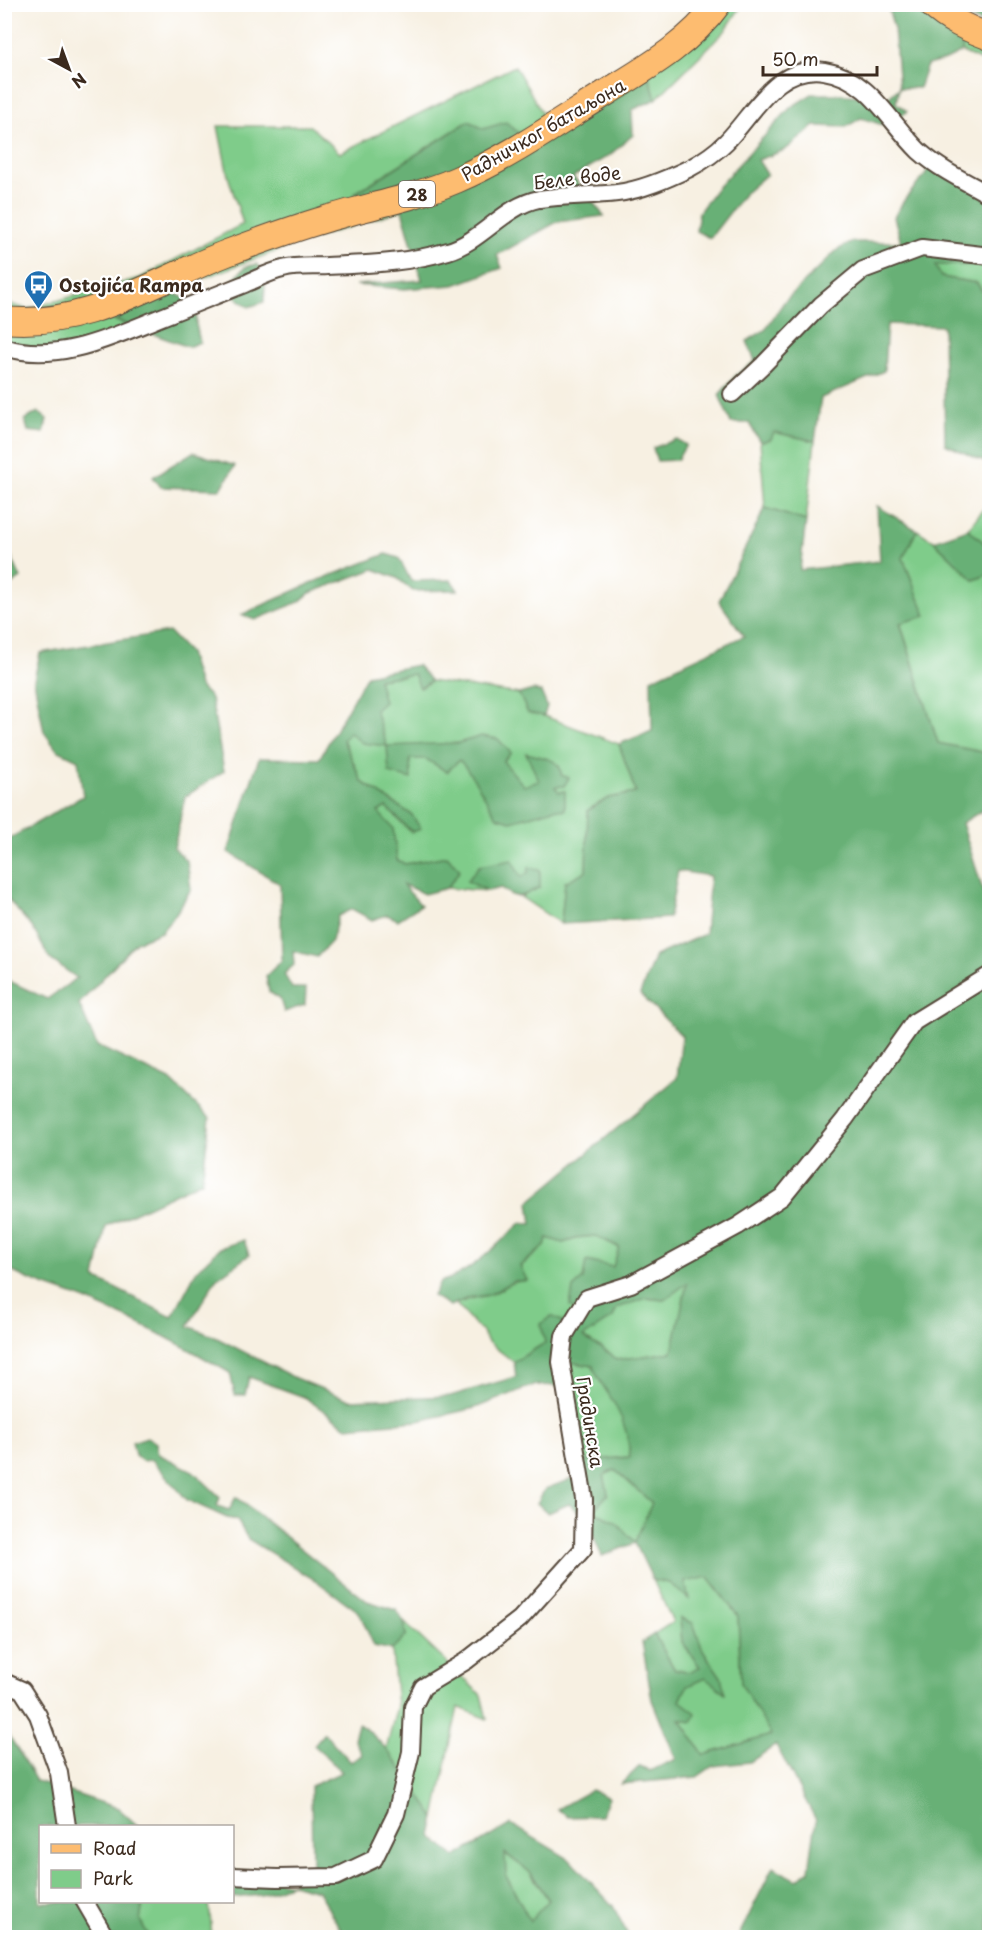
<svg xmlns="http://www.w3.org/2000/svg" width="994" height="1942" viewBox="0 0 994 1942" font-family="'Playpen Sans',sans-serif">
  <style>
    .green { fill: #7fcc8a; stroke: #5d7b54; stroke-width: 1.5 }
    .forest { fill: #67b076; stroke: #516d4a; stroke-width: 1.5; fill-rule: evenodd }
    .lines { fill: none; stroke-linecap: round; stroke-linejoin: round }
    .street-casing { stroke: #57483b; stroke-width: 20 }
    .primary-casing { stroke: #57483b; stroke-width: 28 }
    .street { stroke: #fff; stroke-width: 16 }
    .primary { stroke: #fdbc70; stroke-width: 26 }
    .labels { text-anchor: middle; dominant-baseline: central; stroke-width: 4.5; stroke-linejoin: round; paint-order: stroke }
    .shield { fill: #fff; stroke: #766a62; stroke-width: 1.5 }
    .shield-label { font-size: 16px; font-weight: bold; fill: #3b2a1e }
    .street-label { font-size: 18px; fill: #3b2a1e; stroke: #fff }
    .poi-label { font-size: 18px; font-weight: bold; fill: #3b2a1e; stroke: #fff; text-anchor: start }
  </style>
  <rect width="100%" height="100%" fill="#fff"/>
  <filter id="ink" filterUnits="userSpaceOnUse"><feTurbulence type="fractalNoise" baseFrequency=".0167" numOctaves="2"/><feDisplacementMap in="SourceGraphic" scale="12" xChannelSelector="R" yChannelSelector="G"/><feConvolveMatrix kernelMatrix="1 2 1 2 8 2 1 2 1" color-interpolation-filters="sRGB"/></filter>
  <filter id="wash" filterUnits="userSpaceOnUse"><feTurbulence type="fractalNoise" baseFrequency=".008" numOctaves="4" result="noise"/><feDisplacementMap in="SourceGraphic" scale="24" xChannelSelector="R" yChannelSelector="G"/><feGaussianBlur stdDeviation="1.35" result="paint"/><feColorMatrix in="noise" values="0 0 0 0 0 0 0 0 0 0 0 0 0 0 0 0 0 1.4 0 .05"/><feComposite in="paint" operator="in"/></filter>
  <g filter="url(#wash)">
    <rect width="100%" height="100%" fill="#f7f0e2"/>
    <path class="green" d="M 701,5 L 742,5 L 725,31 L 656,99 L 641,52 L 697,14 Z
      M 989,26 L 989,64 L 962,52 L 963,38 Z
      M 515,66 L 545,118 L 521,135 L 483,129 L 469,121 L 355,193 L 402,191 L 402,210 L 290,246 L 169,291 L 116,321 L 144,331 L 31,357 L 5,347 L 4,302 L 27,309 L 140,278 L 243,224 L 228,176 L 218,126 L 310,126 L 340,153 Z
      M 935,264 L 989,265 L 989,301 L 977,283 L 941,277 Z
      M 773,432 L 815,441 L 806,521 L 765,508 L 760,442 L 770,439 Z
      M 989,502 L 989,547 L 968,529 Z
      M 917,530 L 934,541 L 974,580 L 989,574 L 989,756 L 982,752 L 938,744 L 900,622 L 926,616 L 903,558 Z
      M 414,674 L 421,688 L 431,681 L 519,694 L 528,713 L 544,716 L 619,744 L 636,793 L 608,798 L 588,810 L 586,871 L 565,883 L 561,924 L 521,897 L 539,887 L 528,873 L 521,877 L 468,881 L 488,891 L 447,888 L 460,870 L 447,856 L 405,864 L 397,860 L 393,828 L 377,812 L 386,807 L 411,832 L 412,815 L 362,782 L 343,739 L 349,731 L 383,702 L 378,679 Z
      M 596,1236 L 620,1248 L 613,1267 L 583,1279 L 577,1310 L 545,1343 L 514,1362 L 488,1342 L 482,1332 L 456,1304 C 466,1299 476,1298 488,1295 C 503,1291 508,1281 527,1280 L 520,1267 L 545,1246 L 547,1237 L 563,1243 L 582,1237 Z
      M 688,1282 L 672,1352 L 616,1360 L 611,1354 L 583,1337 L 613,1317 L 616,1308 L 646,1298 L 664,1300 Z
      M 569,1362 L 593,1366 C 598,1382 609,1392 617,1407 C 625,1423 629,1440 630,1457 L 582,1461 Z
      M 615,1470 L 652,1503 L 635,1543 L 615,1521 L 592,1511 L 608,1494 L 604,1475 Z
      M 707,1577 L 738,1616 L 741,1683 L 772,1735 L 704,1755 L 679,1718 L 680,1701 L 687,1686 L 705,1678 L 721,1677 L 703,1651 L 693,1623 L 680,1618 L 682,1642 L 700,1667 L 691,1672 L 675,1670 L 654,1634 L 673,1622 L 653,1580 L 669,1583 L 688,1598 L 685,1582 Z
      M 404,1622 L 481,1695 L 487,1719 L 458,1707 L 435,1818 L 386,1750 L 397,1706 L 392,1650 L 406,1636 Z
      M 504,1853 L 531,1873 L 549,1901 L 530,1921 L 506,1876 Z
      M 143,1902 L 209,1902 L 212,1937 L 149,1937 L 140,1920 Z"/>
    <path class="forest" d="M 887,5 L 918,5 L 934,19 L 963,38 L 962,52 L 946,60 L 927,65 L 919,88 L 899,88 L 896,103 L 907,111 L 889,127 L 861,118 L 846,127 L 815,126 L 785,150 L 758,160 L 767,174 L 745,193 L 710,238 L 696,231 L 699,212 L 715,190 L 791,107 L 812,94 L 835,94 L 888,98 L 899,88 L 894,28 Z
      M 943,5 L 987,5 L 989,6 L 989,26 Z
      M 641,52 L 656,99 L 632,110 L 633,135 L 610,155 L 573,177 L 604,216 L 557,222 L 497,255 L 502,268 L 454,285 L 403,289 L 356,285 L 422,280 L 402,210 L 402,191 L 354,194 L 469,121 L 483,129 L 506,122 L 521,135 Z
      M 928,165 L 989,192 L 989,265 L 935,265 L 941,277 L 977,283 L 989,301 L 989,468 L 985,462 L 945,444 L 943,326 L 887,324 L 884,371 L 821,398 L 815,441 L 774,432 L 771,439 L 760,442 L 749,423 L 731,423 L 719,395 L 736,375 L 755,361 L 747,341 L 765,330 L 784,302 L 837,250 L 852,242 L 901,242 L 894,217 L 905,199 L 926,174 Z
      M 257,264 L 266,274 L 264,302 L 249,307 L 225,289 L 245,267 Z
      M 169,291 L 196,303 L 196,324 L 200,342 L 188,347 L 115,320 Z
      M 38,412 L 47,419 L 44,433 L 28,431 L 25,420 Z
      M 676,439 L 686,445 L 677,460 L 657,461 L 653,448 Z
      M 193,452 L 235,466 L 221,489 L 161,487 L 153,477 Z
      M 877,506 L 917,530 L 903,558 L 926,616 L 900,623 L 938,743 L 982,752 L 989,756 L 989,806 L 962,823 L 990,913 L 989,1937 L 738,1937 L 773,1867 L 797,1880 L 809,1870 L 816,1820 L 776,1745 L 750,1762 L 713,1766 L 697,1777 L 621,1784 L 640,1766 L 650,1771 L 676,1759 L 652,1700 L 642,1642 L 654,1634 L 675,1670 L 691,1672 L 700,1667 L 682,1642 L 680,1618 L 693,1623 L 703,1651 L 721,1677 L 725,1693 L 705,1678 L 687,1686 L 680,1701 L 696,1713 L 692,1722 L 680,1719 L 704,1755 L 771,1735 L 741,1683 L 738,1616 L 708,1577 L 685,1582 L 689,1599 L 669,1583 L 653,1580 L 635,1543 L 602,1556 L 585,1518 L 569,1504 L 548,1513 L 537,1503 L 545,1489 L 579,1476 L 582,1461 L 630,1457 C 629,1440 625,1423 616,1407 C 609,1392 598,1382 593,1366 L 569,1362 L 565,1386 L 534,1385 L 475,1408 L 418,1421 L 347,1427 L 304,1397 L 249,1377 L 245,1395 L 235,1395 L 230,1373 C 184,1345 136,1321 86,1300 C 58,1289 30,1283 5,1267 L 5,979 L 47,999 L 77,978 L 50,959 L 32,927 L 5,896 L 4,842 L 83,796 L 78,760 L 57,750 L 44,732 L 34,680 L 40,653 L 169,632 L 189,653 L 199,686 L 211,698 L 224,771 L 185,797 L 174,848 L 187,861 L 191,889 L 175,915 L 161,932 L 136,942 L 79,1004 L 97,1046 L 170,1080 L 210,1118 L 202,1181 L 106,1226 L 95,1278 L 172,1317 L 197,1270 L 220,1248 L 244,1240 L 249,1255 L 216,1279 L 188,1326 L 213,1336 L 295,1378 L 350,1400 L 450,1396 L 516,1377 L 514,1362 L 545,1343 L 541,1324 L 551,1316 L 568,1324 L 576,1310 L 570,1306 L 573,1288 L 583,1279 L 586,1261 L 613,1267 L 619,1247 L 596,1236 L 582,1237 L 563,1243 L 547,1238 L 545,1246 L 520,1266 L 527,1281 L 514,1281 L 489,1295 L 468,1298 L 450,1306 L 433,1296 L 440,1282 C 472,1273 497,1244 521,1223 L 532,1224 L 529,1202 L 677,1078 L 682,1036 L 640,994 L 655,956 L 705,934 L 710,876 L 678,871 L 669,918 L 561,924 L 565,882 L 586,871 L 588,810 L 608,798 L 636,793 L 619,744 L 652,731 L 651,679 L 744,636 L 719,601 L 765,508 L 806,521 L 800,570 L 880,561 ZM 687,1283 L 672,1352 L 616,1360 L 611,1354 L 583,1337 L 613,1317 L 617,1308 L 646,1298 L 664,1300 ZM 615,1470 L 652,1503 L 635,1542 L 615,1521 L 593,1511 L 608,1494 L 604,1475 Z
      M 968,529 L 989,547 L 989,574 L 974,580 L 934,541 Z
      M 5,553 L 11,556 L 21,578 L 5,589 Z
      M 386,554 L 399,558 L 411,581 L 451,580 L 458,590 L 413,591 L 397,578 L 374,569 L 310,593 L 299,602 L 255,620 L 241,615 L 314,582 Z
      M 417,665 L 431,681 L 420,688 L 414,674 L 378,679 L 384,702 L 375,710 L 387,746 L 458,743 L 482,736 L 498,739 L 511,753 L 503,761 L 524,786 L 539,781 L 526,753 C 539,757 563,758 561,775 L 569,778 L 564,786 L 555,787 L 559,792 L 565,791 L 565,810 L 555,809 L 511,821 L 497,817 C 484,798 475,776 459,760 L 447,772 L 426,759 L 410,759 L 411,779 L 389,773 L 387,746 L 362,743 L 349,732 L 343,740 L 362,782 L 412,815 L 421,829 L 412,832 L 386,807 L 378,812 L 393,828 L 397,860 L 405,864 L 447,856 L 460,870 L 447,888 L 424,894 L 402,884 L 421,905 L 398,920 L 387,915 L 372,920 L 352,909 L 338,916 L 332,941 L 317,957 L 293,951 L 294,965 L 284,974 L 292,988 L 306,988 L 305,1005 L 284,1012 L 280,999 L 269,992 L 266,976 L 282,960 L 280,884 L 228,852 L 259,758 L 319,759 L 367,675 Z
      M 533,690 L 541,692 L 547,706 L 544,716 L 528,713 L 519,694 Z
      M 512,860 L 521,877 L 528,873 L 529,867 L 540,870 L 540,887 C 523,896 517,902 501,888 L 488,891 L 467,881 L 479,866 Z
      M 147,1437 L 156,1443 L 158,1454 L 193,1471 L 220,1497 L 217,1506 L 229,1510 L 236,1497 L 367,1601 L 396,1610 L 404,1622 L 406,1636 L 392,1650 L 374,1646 L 359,1612 L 315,1580 L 248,1539 L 237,1520 L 227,1518 L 187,1500 L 152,1460 L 142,1461 L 135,1455 L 132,1442 Z
      M 358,1724 C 386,1739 416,1792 435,1818 L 431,1836 L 455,1857 L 511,1824 L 569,1859 L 613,1906 L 629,1937 L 345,1937 L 318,1891 L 292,1884 L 261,1895 L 233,1898 L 232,1870 L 291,1884 L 312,1866 L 311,1786 L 342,1772 L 314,1745 L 324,1733 L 351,1762 L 362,1755 L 354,1739 ZM 505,1853 L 531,1873 L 549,1900 L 530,1921 L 506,1876 Z
      M 4,1727 L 36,1781 L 118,1808 L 138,1826 L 40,1826 L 40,1902 L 143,1902 L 140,1920 L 149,1937 L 5,1937 Z
      M 591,1790 L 609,1798 L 601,1816 L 568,1817 L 557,1809 Z"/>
  </g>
  <g filter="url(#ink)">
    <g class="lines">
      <defs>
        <path id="street" d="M 4,347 C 56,364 112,337 159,318 C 187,307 214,296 242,285 C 255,280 269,272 283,269 C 297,265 313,267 327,266 C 368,264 409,263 448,251 C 482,241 504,206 539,199 C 565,195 591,196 617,193 C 642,190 667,179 690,168 C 703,161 716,152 726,142 C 754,114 776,64 824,71 C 870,78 889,122 919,151 C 939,169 966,182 990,195
          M 732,394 L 763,365 L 821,305 L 863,270 L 922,248 L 990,256
          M 4,1682 L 22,1690 L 38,1715 L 59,1773 L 67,1826
          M 232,1876 L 277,1878 L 336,1877 L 374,1859 L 396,1814 L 411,1752 L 413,1707 L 423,1687 L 466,1661 L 520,1619 L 583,1549 L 584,1499 L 561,1362 L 564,1336 L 587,1298 L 631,1284 L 738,1226 L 782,1197 L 845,1119 L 914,1022 L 990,975
          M 85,1902 L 106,1938"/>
        <path id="primary" d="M 931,4 C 948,20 968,29 990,37
          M 4,320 C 86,329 154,281 227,253 C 259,241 292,229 326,219 C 369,206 414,198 456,180 C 510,157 559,122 609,91 C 648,67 690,43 718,4"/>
      </defs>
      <use href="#street" class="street-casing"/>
      <use href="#primary" class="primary-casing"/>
      <use href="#street" class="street"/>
      <use href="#primary" class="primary"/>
    </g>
  </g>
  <defs>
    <symbol id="bus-pin" viewBox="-11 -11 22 30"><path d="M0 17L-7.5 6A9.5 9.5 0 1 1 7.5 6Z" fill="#1f6fb2" stroke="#fff"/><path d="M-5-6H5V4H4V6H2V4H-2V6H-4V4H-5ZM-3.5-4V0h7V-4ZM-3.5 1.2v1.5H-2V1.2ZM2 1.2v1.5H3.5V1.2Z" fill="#fff"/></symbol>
  </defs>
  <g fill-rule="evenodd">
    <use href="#bus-pin" x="22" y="268" width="33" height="45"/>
  </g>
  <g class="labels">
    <rect class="shield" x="399" y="181" width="36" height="26" rx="4.5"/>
    <g class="shield-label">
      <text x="417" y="194">28</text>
    </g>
    <g class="street-label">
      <text transform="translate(543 129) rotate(-30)">Радничког батаљона</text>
      <text transform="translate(577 177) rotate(-7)">Беле воде</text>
      <text transform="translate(591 1422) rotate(81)">Градинска</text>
    </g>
    <g class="poi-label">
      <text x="59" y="284">Ostojića Rampa</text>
    </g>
  </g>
  <rect width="994" height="1942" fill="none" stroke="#fff" stroke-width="24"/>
  <rect x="39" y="1825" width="195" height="78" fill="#ffffff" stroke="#b1aaa5" stroke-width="1.5"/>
  <rect x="51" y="1844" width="30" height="9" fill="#fdbc70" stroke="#b1aaa5" stroke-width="1.5"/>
  <text x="93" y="1855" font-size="18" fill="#3b2a1e">Road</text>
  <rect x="51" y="1870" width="30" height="18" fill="#7fcc8a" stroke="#b1aaa5" stroke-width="1.5"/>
  <text x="93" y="1885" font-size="18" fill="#3b2a1e">Park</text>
  <g transform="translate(69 69) rotate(139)" stroke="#ffffff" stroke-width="4.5" paint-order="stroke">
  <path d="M0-4.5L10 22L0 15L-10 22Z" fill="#3b2a1e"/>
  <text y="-9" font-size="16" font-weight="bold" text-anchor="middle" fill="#3b2a1e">N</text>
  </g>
  <path d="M763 66v9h114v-9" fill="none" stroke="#3b2a1e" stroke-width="3"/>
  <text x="772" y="66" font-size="18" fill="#3b2a1e" stroke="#ffffff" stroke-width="4.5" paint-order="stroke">50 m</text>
</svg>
